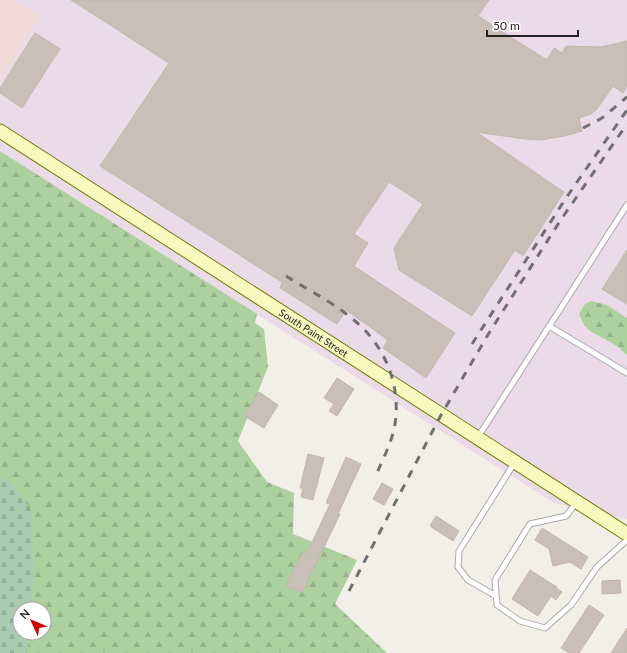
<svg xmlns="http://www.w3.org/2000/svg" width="627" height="653" viewBox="0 0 627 653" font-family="Lato,sans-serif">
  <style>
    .commercial { fill: #f2dad9 }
    .industrial { fill: #ebdbe8 }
    .forest { fill: url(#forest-firs); fill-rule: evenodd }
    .cemetery { fill: url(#cemetery-stones) }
    .building { fill: #c7bfb8; stroke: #c4b6ab }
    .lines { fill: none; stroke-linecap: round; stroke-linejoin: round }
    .service-casing { stroke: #a9a9a9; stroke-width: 7 }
    .secondary-casing { stroke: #707d05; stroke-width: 15 }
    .service { stroke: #fff; stroke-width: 5 }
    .secondary { stroke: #f7fabf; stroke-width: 13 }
    .rail { stroke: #707070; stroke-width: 3; stroke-dasharray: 8 8; stroke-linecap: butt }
    .labels { text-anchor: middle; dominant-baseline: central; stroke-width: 4; stroke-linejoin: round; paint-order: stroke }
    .street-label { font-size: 10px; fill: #222; stroke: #fff }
  </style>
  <defs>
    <pattern id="forest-firs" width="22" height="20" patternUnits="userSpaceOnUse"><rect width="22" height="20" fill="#add19e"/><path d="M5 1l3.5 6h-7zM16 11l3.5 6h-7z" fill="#95b388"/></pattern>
    <pattern id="cemetery-stones" width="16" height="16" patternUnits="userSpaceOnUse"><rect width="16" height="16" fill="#aacbaf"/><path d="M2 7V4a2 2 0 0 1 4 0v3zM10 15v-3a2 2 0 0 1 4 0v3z" fill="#92ae96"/></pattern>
  </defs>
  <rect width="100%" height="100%" fill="#f2efe9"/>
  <path class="commercial" d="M 0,0 L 15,0 L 41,16 L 0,80 Z"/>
  <path class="industrial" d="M 15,0 L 627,0 L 627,519 L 554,503 L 0,151 L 0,80 L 40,17 Z"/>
  <path class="forest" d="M 0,151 L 257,314 L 255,323 L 264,329 L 268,367 L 238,441 L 267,482 L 294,493 L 293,534 L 357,560 L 335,604 L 387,653 L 0,653 ZM 20,609 L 44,609 L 44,633 L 20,633 Z
    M 591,301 L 607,305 L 627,318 L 627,355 L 617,346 L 590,331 L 584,325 L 579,314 L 585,304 Z"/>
  <path class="cemetery" d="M 0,477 L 11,482 L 32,511 L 34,579 L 31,609 L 20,609 L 20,633 L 29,633 L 27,653 L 0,653 Z"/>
  <path class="building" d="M 71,0 L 489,0 L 478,16 L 547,60 L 554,48 L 562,53 L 566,46 L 601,47 L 627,41 L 627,86 L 623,93 L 613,86 L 597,109 L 591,114 L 579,118 L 582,131 L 565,136 L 541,140 L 525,139 L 476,132 L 564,192 L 523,256 L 515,250 L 472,316 L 399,270 L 394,248 L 423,204 L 389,182 L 354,234 L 368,243 L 354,266 L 455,333 L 426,378 L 383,348 L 388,340 L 346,310 L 337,324 L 280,288 L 282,282 L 100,166 L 169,63 Z
    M 35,33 L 60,49 L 22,108 L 0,93 L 0,88 Z
    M 627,250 L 627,304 L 602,289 Z
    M 337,378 L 354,389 L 337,416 L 329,411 L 334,404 L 324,398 Z
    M 259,392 L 278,405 L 264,428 L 244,416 Z
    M 308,454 L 324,458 L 313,500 L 301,497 L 303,488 L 300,488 Z
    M 346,457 L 361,464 L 338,514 L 340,514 L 302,593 L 286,586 L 303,551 L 307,553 L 330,504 L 326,503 Z
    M 382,483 L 393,489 L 384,505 L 373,499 Z
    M 436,516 L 459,531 L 453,541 L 430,526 Z
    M 542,528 L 588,557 L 581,569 L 570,562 L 553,566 L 549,549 L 535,540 Z
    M 530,570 L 557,587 L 556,588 L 562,592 L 556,600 L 551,596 L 538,616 L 512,599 Z
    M 620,580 L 621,593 L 602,594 L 602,581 Z
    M 589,605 L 604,615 L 579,653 L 569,653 L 561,648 Z
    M 627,628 L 627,653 L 611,653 Z"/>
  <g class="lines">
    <defs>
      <path id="service" d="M 549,326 L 627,373
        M 478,437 L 627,205
        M 577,502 L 566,516 L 530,524 L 495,580 L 497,605 L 520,621 L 545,628 L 571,605 L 597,567 L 627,540
        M 496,596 L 468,580 L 458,567 L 459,551 L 515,462"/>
      <g id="secondary">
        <path id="s1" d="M 0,131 L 627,534"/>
      </g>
    </defs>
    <use href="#service" class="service-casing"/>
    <use href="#secondary" class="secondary-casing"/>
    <use href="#service" class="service"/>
    <use href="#secondary" class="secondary"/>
    <path class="rail" d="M 583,128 L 602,118 L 627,97
      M 286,276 C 308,290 336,304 355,321 C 385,346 401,385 395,424 C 392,442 383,459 376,475
      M 472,344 L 566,198 L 627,110
      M 349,591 L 441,415 L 489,333 L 560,221 L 627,124"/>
  </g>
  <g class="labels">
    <g class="street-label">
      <text stroke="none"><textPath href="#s1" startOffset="373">South Paint Street</textPath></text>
    </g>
  </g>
  <g transform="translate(32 621) rotate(314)"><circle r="19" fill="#ffffff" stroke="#a7a7a7"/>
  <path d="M0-3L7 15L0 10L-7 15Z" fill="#d40000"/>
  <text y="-6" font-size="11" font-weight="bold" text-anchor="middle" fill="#222222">N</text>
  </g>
  <path d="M487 30v6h91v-6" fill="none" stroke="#222222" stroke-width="2"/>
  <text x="493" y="30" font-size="12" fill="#222222" stroke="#ffffff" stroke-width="3" paint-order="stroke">50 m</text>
</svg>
